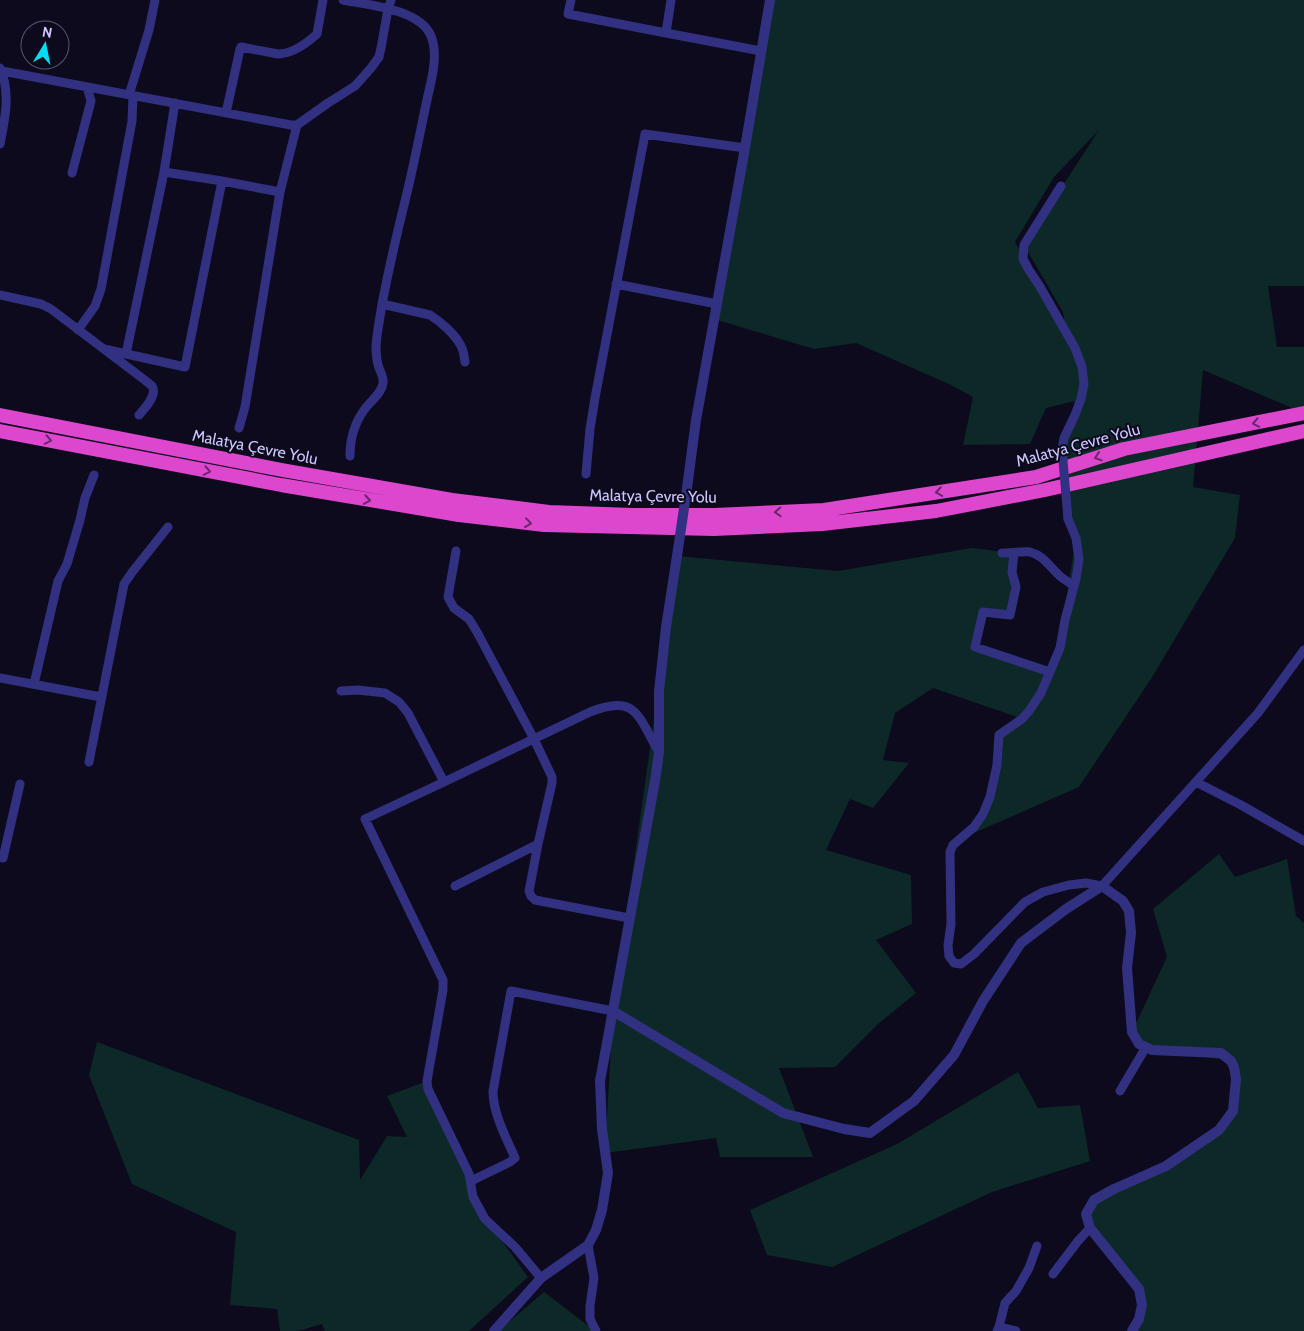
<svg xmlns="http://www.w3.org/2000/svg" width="1304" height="1331" viewBox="0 0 1304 1331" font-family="Cabin,sans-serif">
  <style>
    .green { fill: #0c2827; fill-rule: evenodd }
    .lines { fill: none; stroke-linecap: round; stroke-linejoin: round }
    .minor { stroke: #323081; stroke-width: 9 }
    .tertiary { stroke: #323081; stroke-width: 10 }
    .trunk { stroke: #dd47ce; stroke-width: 14 }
    .minor-bridge { stroke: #323081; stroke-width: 9 }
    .tertiary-bridge { stroke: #323081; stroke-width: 10 }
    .oneway { stroke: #6b256d }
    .labels { text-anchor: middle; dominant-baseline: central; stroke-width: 4; stroke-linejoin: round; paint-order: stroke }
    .street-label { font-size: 16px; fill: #ccc6ff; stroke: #0d0a1d }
  </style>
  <rect width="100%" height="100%" fill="#0d0a1d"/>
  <path class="green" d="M 771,0 L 1304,0 L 1304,286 L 1268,286 L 1277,347 L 1304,347 L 1304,413 L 1203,370 L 1193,487 L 1240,495 L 1235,538 L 1151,679 L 1079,787 L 960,839 L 990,797 L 999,735 L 1017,717 L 933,688 L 895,713 L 883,760 L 909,763 L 873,808 L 850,799 L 826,850 L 911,875 L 912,924 L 876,940 L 916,993 L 878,1024 L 835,1067 L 779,1068 L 813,1157 L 720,1157 L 716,1138 L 605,1153 L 613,1011 L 677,556 L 838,571 L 972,548 L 1014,553 L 1010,615 L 983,613 L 975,647 L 1047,671 L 1057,655 L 1076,538 L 1062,449 L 1075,415 L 1074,401 L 1046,408 L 1030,444 L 963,445 L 973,397 L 951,385 L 856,343 L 814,349 L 714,319 ZM 1099,130 L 1024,245 L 1063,312 L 1067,339 L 1015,242 L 1054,177 Z
    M 1219,854 L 1235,877 L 1287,859 L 1296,916 L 1304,923 L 1304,1331 L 1132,1331 L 1139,1318 L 1139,1289 L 1090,1228 L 1091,1206 L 1207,1138 L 1233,1111 L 1230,1061 L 1146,1047 L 1132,1032 L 1167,957 L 1153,909 Z
    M 97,1042 L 359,1140 L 360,1180 L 387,1136 L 407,1137 L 387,1096 L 427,1081 L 480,1210 L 528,1277 L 469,1331 L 325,1331 L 322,1324 L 298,1331 L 280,1331 L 277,1309 L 230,1305 L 236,1232 L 132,1184 L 89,1075 Z
    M 1018,1072 L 1038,1108 L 1080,1105 L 1090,1161 L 992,1192 L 832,1267 L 767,1255 L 750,1210 L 897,1144 Z
    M 544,1292 L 595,1331 L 498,1331 Z"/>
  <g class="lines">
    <path class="minor" d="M 343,0 C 368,5 420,9 431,36 C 439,56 431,81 427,100 C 420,132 414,165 406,197 C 397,233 389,268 382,304 C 380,318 377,332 376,346 C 376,353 377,362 379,368 C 381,373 384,378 383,383 C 382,394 370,401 364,410 C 354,424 350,440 350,456
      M 571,0 L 568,14 L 666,33
      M 671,0 L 666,33 L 761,51
      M 2,71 L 291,125 L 297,125 L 328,103 L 355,86 L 371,68 L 379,57 L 381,48 L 388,9 L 391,0
      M 129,95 L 149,30 L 155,0
      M 226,113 L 240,49 L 241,47 L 278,54 C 292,54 307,43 317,34 L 323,0
      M 0,144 C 5,119 11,92 0,68
      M 164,172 L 222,181 L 280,192
      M 72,173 L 91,101 L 87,87
      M 1061,186 L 1024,245 L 1023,259 L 1029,270 L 1039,285 L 1075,348 L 1082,367 L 1084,384 L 1081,399 L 1075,415 L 1064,438 L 1062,449
      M 616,284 L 717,304
      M 0,295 L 41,304 L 51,309 L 146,381 C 148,383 150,384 152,386 C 158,395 144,409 139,415
      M 382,304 L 430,315 C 441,322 455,334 461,346 C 464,351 464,357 465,362
      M 78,330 L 95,306 L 101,289 L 132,121 L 133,96
      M 104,349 L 185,367 L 222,181
      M 126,354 L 164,172 L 175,103
      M 239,428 L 245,407 L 280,192 L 297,125
      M 586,474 L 590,429 L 595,398 L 645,134 L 745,148
      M 1068,519 L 1076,538 L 1079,559 L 1076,579 L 1065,620 L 1060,648 L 1041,693 L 1029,711 L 1022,719 L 999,735 L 997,765 L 990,797 L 983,814 L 974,827 L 953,845 L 950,852 L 951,924 L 948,945 L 949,956 L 954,963 L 961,964 L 974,954 L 1025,902 L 1043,892 L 1069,885 L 1086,883 L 1102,886 L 1258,713 L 1304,650
      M 456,551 L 448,597 L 454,608 L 469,619 L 477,632 L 534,739 L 552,777 L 552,783 L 538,844 L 529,891 L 531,896 L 535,900 L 629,918
      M 1002,553 C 1010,553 1024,551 1030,552 C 1045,556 1050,568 1061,577 C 1065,580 1070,583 1074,586
      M 1014,553 L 1012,572 L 1016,587 L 1010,615 L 983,612 L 975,647 L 1050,672
      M 0,678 L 101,697
      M 34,684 L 58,581 L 67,564 L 80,520 L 85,498 L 94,475
      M 341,691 L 358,690 L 385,693 L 399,702 L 408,713 L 444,782
      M 89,762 L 124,584 L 133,571 L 168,527
      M 1196,782 L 1241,805 L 1304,841
      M 0,857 L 3,858 L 20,784
      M 455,886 L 538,844
      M 1120,1091 L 1146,1047
      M 471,1181 L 510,1162 L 515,1158 C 506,1137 493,1114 493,1091 L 511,991 L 613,1011
      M 588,1245 L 594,1278 L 590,1306 L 590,1319 L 596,1331
      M 1053,1274 L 1078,1241 L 1090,1228
      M 541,1278 L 515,1247 L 485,1219 L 473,1197 L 469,1174 L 428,1089 L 427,1081 L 443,990 L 443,980 L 365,819 L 444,782 L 590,712 C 637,693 638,717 659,752
      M 999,1327 L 1005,1303 L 1016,1291 L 1029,1268 L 1037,1246
      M 997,1331 L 999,1327 L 1016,1331"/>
    <path class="tertiary" d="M 687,488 L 696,420 L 745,148 L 770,0
      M 613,1011 L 783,1113 L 844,1129 L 870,1133 L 914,1101 L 954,1055 L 983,1001 L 1021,943 L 1066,909 L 1102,886 L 1123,901 L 1129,911 L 1131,933 L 1127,968 L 1132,1032 L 1139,1044 L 1152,1050 L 1221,1053 L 1231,1061 L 1234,1067 L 1236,1079 L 1233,1111 L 1219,1130 L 1166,1166 L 1114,1189 L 1094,1200 L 1086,1214 L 1090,1228 L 1139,1289 L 1142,1305 L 1139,1319 L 1132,1331
      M 494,1331 L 541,1278 L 588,1245 L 596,1230 L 602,1210 L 608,1173 L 602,1129 L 600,1081 L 655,781 L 659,752 L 659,691 L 662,664 L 666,627 L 677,556"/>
    <path class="trunk" d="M 0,415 L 282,470 L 452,500 L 549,512 L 632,515 L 715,515 L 824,510 L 1036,477 L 1124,449 L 1304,413
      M 0,431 L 281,485 L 459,515 L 544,525 L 714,529 L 822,524 L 936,511 L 1045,490 L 1304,431"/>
    <path class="minor-bridge" d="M 1062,449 L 1068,519"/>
    <path class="tertiary-bridge" d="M 677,556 L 687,488"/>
  </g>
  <defs><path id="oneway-chevron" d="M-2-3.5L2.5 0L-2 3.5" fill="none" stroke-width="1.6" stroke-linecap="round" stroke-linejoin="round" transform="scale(1.25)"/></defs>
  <g class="oneway">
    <use href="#oneway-chevron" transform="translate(1256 423) rotate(169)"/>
    <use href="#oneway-chevron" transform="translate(48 440) rotate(11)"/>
    <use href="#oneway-chevron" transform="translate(1098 457) rotate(162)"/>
    <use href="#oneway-chevron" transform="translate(207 471) rotate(11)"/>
    <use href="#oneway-chevron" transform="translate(939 492) rotate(171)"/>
    <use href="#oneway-chevron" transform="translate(367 500) rotate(10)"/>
    <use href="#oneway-chevron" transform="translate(778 512) rotate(177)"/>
    <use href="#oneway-chevron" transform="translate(528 523) rotate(7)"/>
  </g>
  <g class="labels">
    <g class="street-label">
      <text transform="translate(1078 445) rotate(-15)">Malatya Çevre Yolu</text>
      <text transform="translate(255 447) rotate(11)">Malatya Çevre Yolu</text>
      <text transform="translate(653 496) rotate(1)">Malatya Çevre Yolu</text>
    </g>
  </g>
  <g transform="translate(45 45) rotate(10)"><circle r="24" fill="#0d0a1d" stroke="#595577"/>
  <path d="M0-4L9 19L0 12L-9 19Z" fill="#00dcf1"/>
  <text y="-8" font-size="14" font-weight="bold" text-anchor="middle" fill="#ccc6ff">N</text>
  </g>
</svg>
